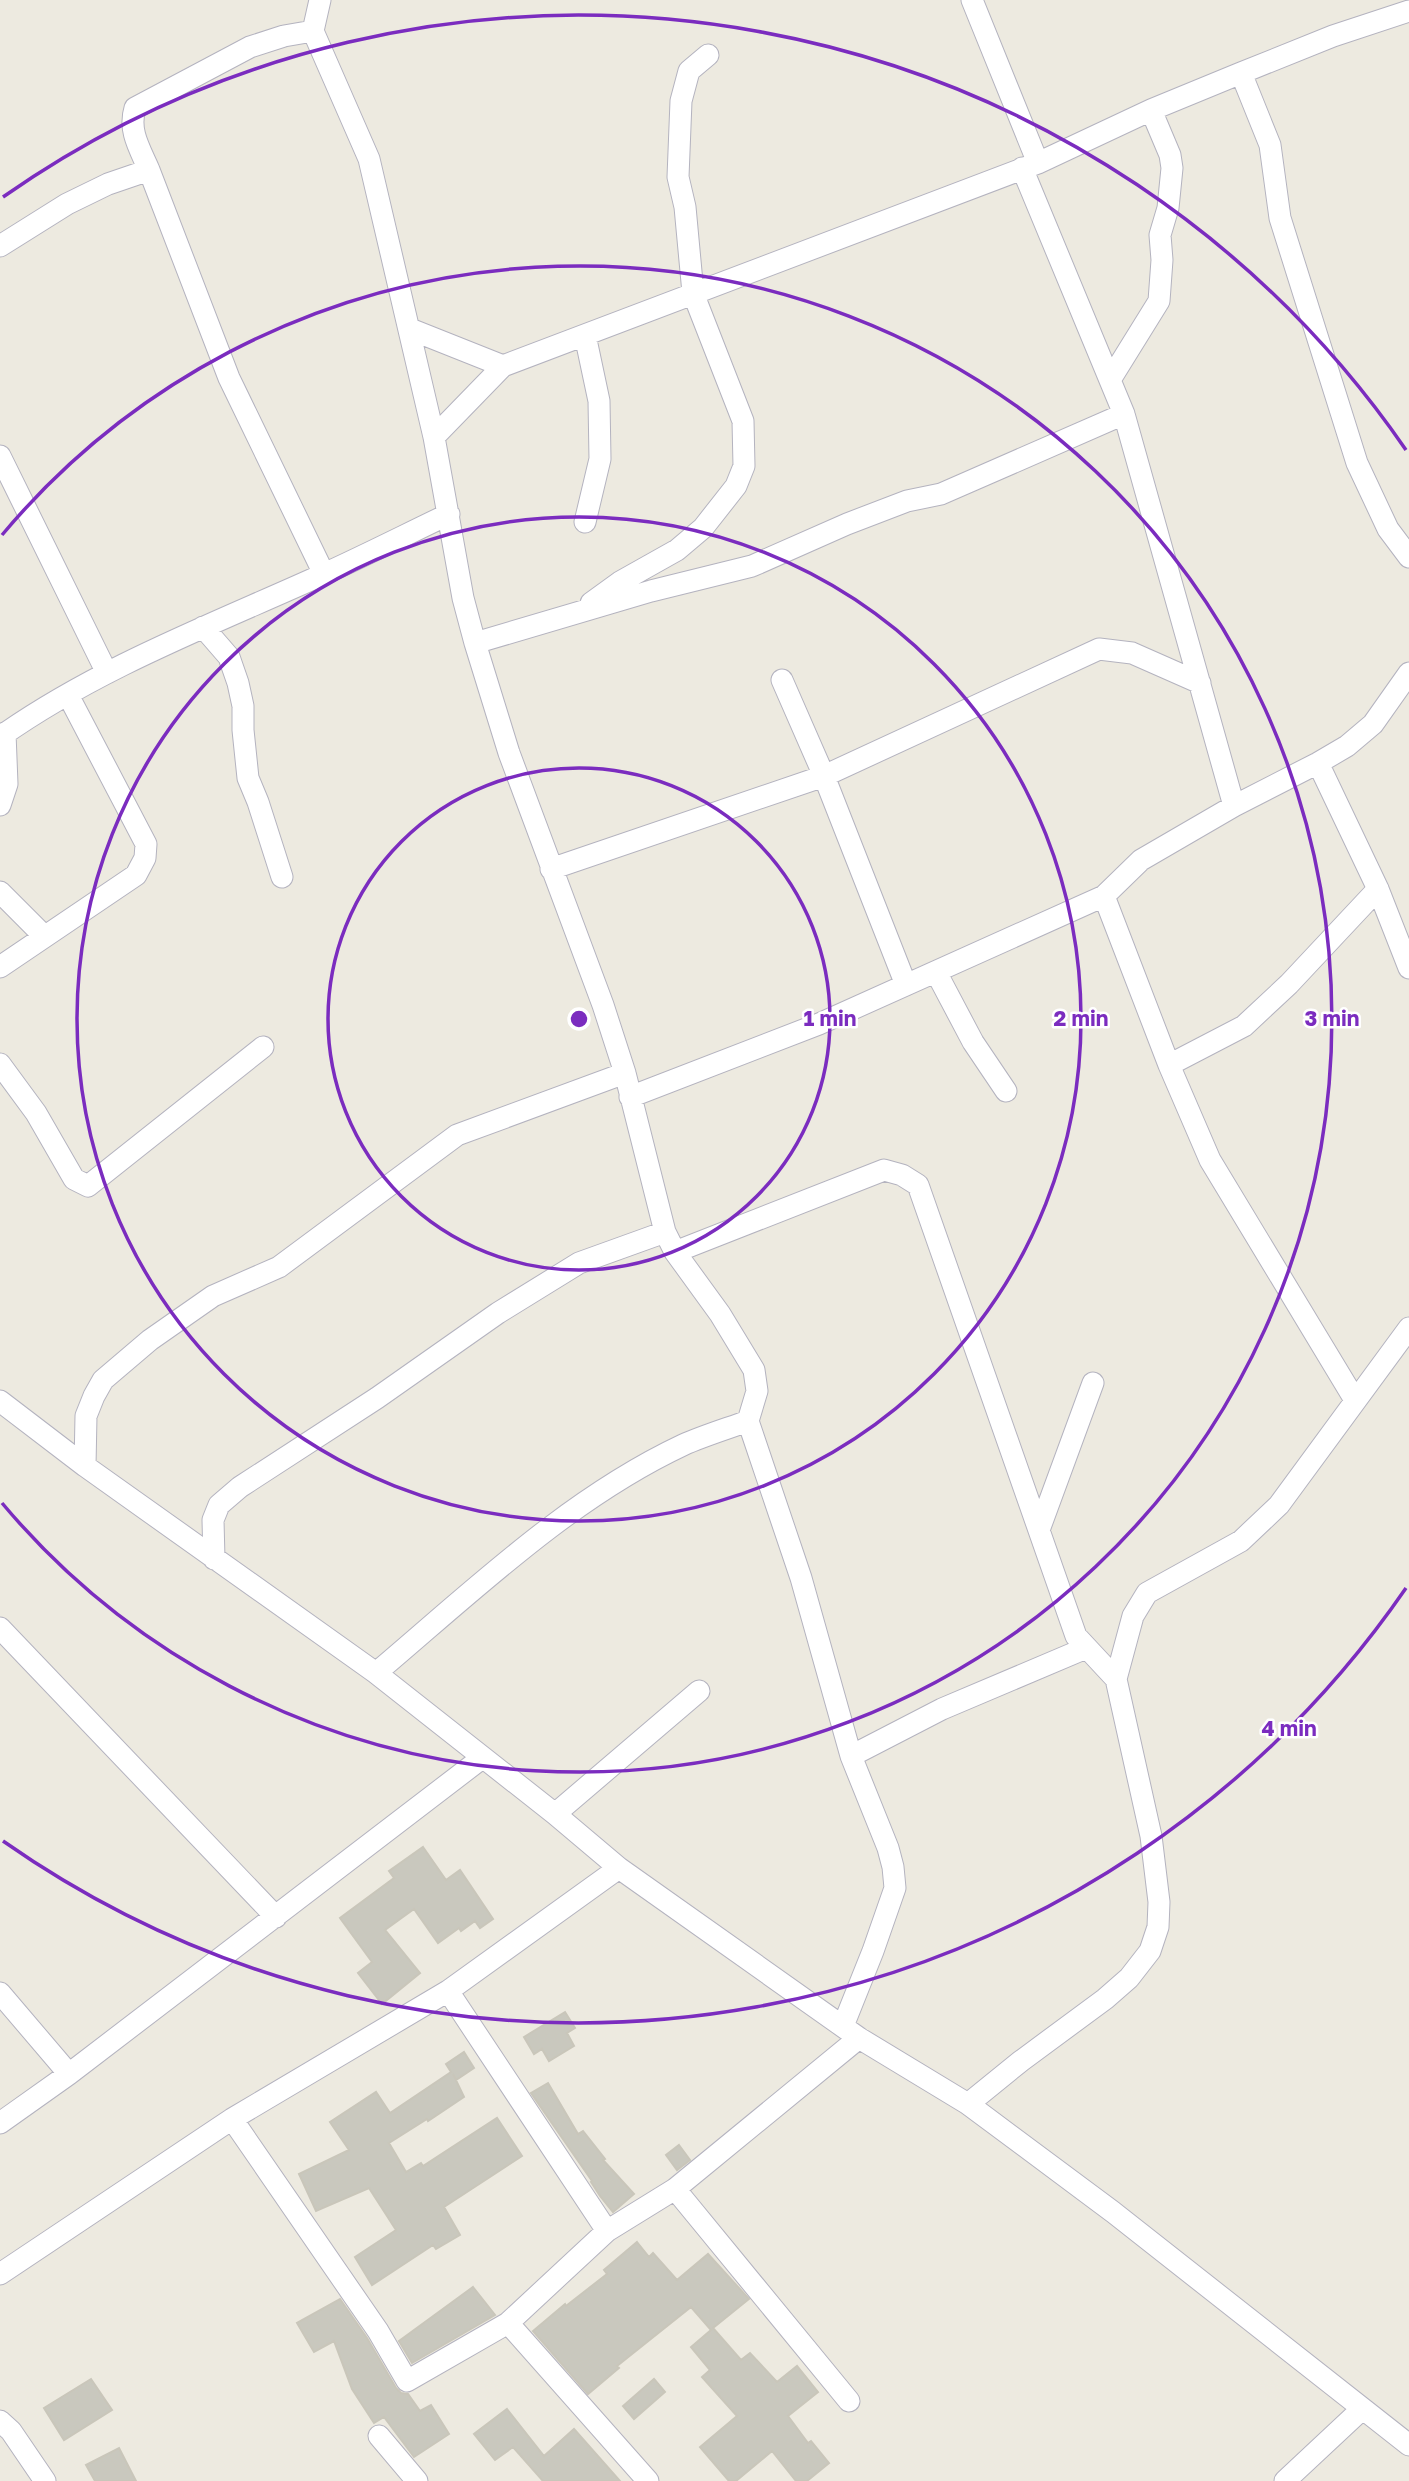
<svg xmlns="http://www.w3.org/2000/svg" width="1409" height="2481" viewBox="0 0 1409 2481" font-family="'Golos Text',sans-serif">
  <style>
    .building { fill: #c9c8be; stroke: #c9c6ba; stroke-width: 2 }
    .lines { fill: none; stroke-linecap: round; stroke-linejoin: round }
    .minor-casing { stroke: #b4b3bf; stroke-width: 23 }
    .minor { stroke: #fff; stroke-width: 21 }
    .ring { fill: none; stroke: #7b2cbf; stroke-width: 3.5 }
    .centre { fill: #7b2cbf; stroke: #fff; stroke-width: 3.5 }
    .ring-label { font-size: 21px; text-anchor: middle; font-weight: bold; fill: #7b2cbf; stroke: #fff; stroke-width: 5; stroke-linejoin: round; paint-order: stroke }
  </style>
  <rect width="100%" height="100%" fill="#edeae0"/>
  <path class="building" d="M 423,1847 L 446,1880 L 460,1870 L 493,1919 L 480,1928 L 475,1921 L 461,1931 L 459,1928 L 438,1943 L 414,1909 L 385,1930 L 420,1973 L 382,2004 L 358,1973 L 372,1962 L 340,1918 L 394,1878 L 389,1871 Z
    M 565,2012 L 575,2028 L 567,2033 L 574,2046 L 549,2061 L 542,2049 L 534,2054 L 524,2037 Z
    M 464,2052 L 474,2068 L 456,2080 L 453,2074 L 464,2097 L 428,2121 L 427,2119 L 389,2143 L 406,2172 L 421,2163 L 423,2166 L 497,2118 L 522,2156 L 444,2207 L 460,2235 L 436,2249 L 433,2245 L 372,2285 L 355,2257 L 396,2230 L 369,2188 L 316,2211 L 299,2174 L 349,2150 L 330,2122 L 376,2092 L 390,2113 L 451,2072 L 446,2064 Z
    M 548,2083 L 578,2134 L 583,2131 L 605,2159 L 603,2160 L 634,2194 L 613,2212 L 600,2196 L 591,2182 L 592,2181 L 531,2093 Z
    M 679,2145 L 690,2160 L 677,2170 L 666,2155 Z
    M 637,2242 L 649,2257 L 653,2253 L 677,2280 L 708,2254 L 749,2299 L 713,2328 L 741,2360 L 750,2353 L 777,2382 L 797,2366 L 818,2392 L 788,2416 L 808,2443 L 811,2441 L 829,2463 L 807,2481 L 796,2481 L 772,2451 L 736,2481 L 729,2481 L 700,2447 L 737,2416 L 702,2377 L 710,2370 L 691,2347 L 711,2330 L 691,2307 L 617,2366 L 619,2368 L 588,2394 L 533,2331 L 565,2304 L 566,2306 L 607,2274 L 604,2270 Z
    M 473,2287 L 495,2315 L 412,2363 L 399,2341 Z
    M 340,2299 L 367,2338 L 396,2388 L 401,2393 L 408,2394 L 420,2411 L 431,2405 L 449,2434 L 414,2457 L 384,2417 L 374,2423 L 352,2389 L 334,2341 L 314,2352 L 297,2323 Z
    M 91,2379 L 112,2410 L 64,2440 L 44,2408 Z
    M 654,2379 L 665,2392 L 634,2419 L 623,2406 Z
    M 507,2409 L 544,2456 L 574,2429 L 620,2481 L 543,2481 L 513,2447 L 495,2460 L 474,2434 Z
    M 119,2448 L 136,2481 L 95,2481 L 86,2465 Z"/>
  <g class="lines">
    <defs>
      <path id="minor" d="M 320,0 L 313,31 L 369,159 L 434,437 L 463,598 L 475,643 L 509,753 L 603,1005 L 625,1073 L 665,1232 L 675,1252 L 720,1314 L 754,1370 L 757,1391 L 748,1421 L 801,1578 L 851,1756 L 888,1848 L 893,1867 L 895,1888 L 873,1951 L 843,2026
        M 972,0 L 1038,163
        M 1241,73 L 1270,145 L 1280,218 L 1357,463 L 1388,529 L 1409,557
        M 1022,168 L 1124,414 L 1234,806
        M 149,170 C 140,149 128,131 135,108 L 250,47 L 284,36 L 313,31
        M 0,246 L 67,204 L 108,184 L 149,170 L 229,378 L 324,574
        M 410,329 L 503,366
        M 585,335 L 599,401 L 600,459 L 585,522
        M 1110,380 L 1159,301 L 1162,260 L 1160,235 L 1168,208 L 1172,168 L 1170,155 L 1151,110
        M 434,437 L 503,366 L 1038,163 L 1151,110 L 1241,73 L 1333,36 L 1409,11
        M 0,456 L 107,673
        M 591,603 L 620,582 L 677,550 L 703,528 L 736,486 L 744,466 L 743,421 L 693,293 L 685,207 L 678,177 L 681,101 L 689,71 L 708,55
        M 203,627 L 229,657 L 238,683 L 243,706 L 243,730 L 248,778 L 258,802 L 282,877
        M 475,643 L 651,591 L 752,566 L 847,524 L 907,501 L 941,494 L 1124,414
        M 782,680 L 824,776 L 906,985
        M 0,737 C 99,667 214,624 324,574 C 366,555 407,534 449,514
        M 1318,763 L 1378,889 L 1409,968
        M 0,805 L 7,784 L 5,733
        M 551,869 L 824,776 L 1099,649 L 1132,653 L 1200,683
        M 0,892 L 44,936
        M 1104,896 L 1169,1065 L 1210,1160 L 1355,1400
        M 0,967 L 136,875 L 145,858 L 146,844 L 68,695
        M 936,972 L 973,1042 L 1006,1091
        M 0,1064 L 36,1113 L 74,1179 L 88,1186 L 263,1047
        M 1169,1065 L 1244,1026 L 1289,984 L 1378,889
        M 630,1097 L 819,1024 L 1104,896 L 1141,860 L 1234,806 L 1318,763 L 1347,746 L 1373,724 L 1409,673
        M 675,1252 L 884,1170 L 902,1175 L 918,1185 L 1076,1636 L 1116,1679
        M 0,1401 L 85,1466 L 376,1673 L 555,1814 L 619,1868 L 859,2038 L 968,2104 L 1113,2212 L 1409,2445
        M 85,1466 L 86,1416 L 94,1396 L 103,1380 L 150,1340 L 213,1296 L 279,1267 L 457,1135 L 625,1073
        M 1039,1530 L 1093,1383
        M 214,1559 L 213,1520 L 219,1505 L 240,1487 L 377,1398 L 498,1313 L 579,1263 L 665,1232
        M 0,1628 L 276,1917
        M 376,1673 C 472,1592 568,1499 683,1445 C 703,1436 726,1429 748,1421
        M 851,1756 L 942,1709 L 1086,1648
        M 555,1814 L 699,1691
        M 448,1991 L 607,2231
        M 0,1993 L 69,2074
        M 968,2104 L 1021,2061 L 1105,1999 L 1129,1978 L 1150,1951 L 1158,1927 L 1159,1902 L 1151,1836 L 1116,1679 L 1133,1616 L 1147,1593 L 1241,1541 L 1279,1505 L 1409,1328
        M 232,2119 L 378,2331 L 407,2381 L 508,2323 L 607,2231 L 675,2189 L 859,2038
        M 0,2123 L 69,2074 L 482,1758
        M 675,2189 L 849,2401
        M 0,2274 L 232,2119 L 448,1991 L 619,1868
        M 508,2323 L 648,2481
        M 0,2421 L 11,2431 L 45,2481
        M 379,2436 L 417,2481
        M 1285,2481 L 1362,2409"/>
    </defs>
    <use href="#minor" class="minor-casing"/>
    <use href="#minor" class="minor"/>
  </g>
  <g class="ring">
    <circle cx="579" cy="1019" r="251"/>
    <circle cx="579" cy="1019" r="502"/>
    <path d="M2 535A753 753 0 1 1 2 1503"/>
    <path d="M1406 1588A1004 1004 0 0 1 3 1841M3 197A1004 1004 0 0 1 1406 450"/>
  </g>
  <circle cx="579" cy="1019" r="10" class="centre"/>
  <g class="ring-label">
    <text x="830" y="1026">1 min</text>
    <text x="1081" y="1026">2 min</text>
    <text x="1332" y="1026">3 min</text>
    <text x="1289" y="1736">4 min</text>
  </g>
</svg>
